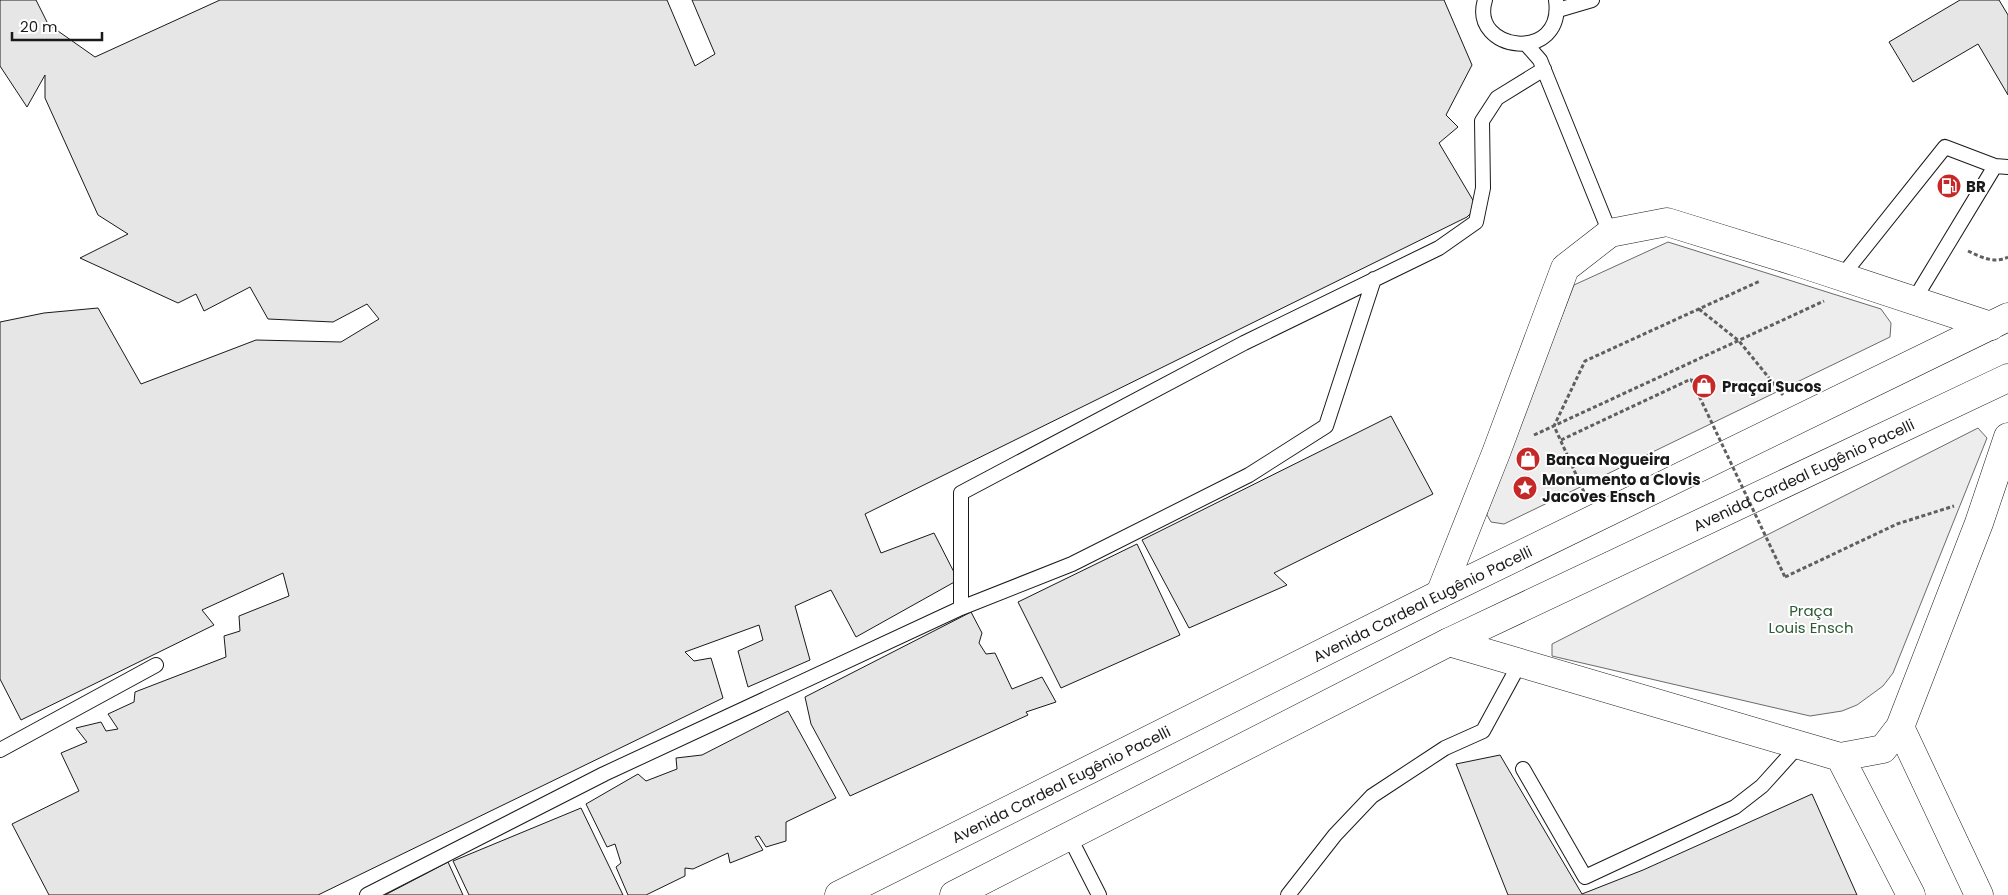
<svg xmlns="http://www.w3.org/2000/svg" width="2008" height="895" viewBox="0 0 2008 895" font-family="Poppins,sans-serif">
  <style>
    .built { fill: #ededed; stroke: #6a6a6a }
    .building { fill: #e6e6e6; stroke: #1a1a1a }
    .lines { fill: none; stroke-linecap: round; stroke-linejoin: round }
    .service-casing { stroke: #1a1a1a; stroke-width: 16 }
    .minor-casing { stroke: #1a1a1a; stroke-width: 29 }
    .tertiary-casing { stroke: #1a1a1a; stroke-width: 29 }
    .motorway-casing { stroke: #1a1a1a; stroke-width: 29 }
    .path { stroke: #5f5f5f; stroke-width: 3; stroke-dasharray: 4 2.5; stroke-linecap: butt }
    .service { stroke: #fff; stroke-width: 14 }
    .minor { stroke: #fff; stroke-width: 28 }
    .tertiary { stroke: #fff; stroke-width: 28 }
    .motorway { stroke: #fff; stroke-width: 28 }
    .path-bridge { stroke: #5f5f5f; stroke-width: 3; stroke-dasharray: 4 2.5; stroke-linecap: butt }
    .labels { text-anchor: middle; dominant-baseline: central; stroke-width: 4; stroke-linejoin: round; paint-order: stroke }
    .poi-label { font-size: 15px; font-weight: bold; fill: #1a1a1a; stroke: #fff; text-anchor: start }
    .street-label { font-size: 15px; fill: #1a1a1a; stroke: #fff }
    .park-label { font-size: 15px; fill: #2b5a34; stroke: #fff }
  </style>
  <rect width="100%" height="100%" fill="#fff"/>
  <path class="built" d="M 1668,242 L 1881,309 L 1891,323 L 1890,337 L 1504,524 L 1491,522 L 1487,515 L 1487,509 L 1574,285 Z
    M 1978,428 L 1987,438 L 1893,673 L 1883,686 L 1857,705 L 1842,711 L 1810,716 L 1552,656 L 1552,644 Z"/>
  <path class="building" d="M 0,0 L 36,0 L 48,24 L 95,57 L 220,0 L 667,0 L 695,66 L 715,54 L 692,0 L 1444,0 L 1472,65 L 1446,115 L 1458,127 L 1439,143 L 1477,207 L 1467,217 L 865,514 L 881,553 L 934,533 L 958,580 L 856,637 L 831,590 L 795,606 L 810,660 L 748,687 L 738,651 L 763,640 L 759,625 L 685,652 L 694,661 L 711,658 L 723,698 L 318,895 L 49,895 L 12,824 L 79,791 L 61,753 L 87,742 L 76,728 L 101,722 L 106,731 L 118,729 L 108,714 L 134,702 L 135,692 L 226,657 L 224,636 L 240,631 L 239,616 L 289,596 L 283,573 L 202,610 L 214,625 L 21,720 L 0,679 L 0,322 L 44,313 L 98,308 L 141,384 L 256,340 L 341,342 L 379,319 L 367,304 L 333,322 L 268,319 L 250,287 L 204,311 L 196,294 L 178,303 L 80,258 L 128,234 L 98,215 L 45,98 L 45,75 L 27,107 L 0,66 Z
    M 1960,0 L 1999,0 L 2008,15 L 2008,95 L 1978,44 L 1913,82 L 1889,42 Z
    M 1391,416 L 1433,494 L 1274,573 L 1287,585 L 1189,628 L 1142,540 Z
    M 1137,544 L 1180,635 L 1061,688 L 1018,602 Z
    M 971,612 L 982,633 L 979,643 L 986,654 L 995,653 L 1012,689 L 1042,677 L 1056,702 L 1026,712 L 1028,715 L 850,796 L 811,724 L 805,697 Z
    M 788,711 L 836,798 L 786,822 L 786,841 L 766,847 L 759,836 L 755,837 L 763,850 L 730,863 L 728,853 L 693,869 L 685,868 L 685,876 L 646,895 L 628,895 L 616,867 L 621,863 L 615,844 L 607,847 L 586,804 L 638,774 L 646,781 L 677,769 L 676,758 L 702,755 Z
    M 1500,755 L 1582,894 L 1643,870 L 1812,794 L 1857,895 L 1508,895 L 1456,764 Z
    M 581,808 L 623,895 L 469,895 L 453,861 Z
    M 448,862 L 463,895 L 385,895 Z"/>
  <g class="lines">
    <defs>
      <path id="service" d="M 1485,0 C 1469,52 1565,64 1556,0
        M 1558,10 L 1592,0
        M 1526,44 L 1540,60 L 1610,233
        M 1842,276 L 1945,147 L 1995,166 L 2008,167
        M 1914,300 L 1995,166
        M 961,608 L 1072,564 L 1249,475 L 1326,426 L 1374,279
        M 0,750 L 156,665
        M 1523,769 L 1585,877 L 1735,807 L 1762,786 L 1799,745
        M 1069,836 L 1099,895
        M 367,895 L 604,774 L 961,608 L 961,493 L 1244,343 L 1439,248 L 1476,222 L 1483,188 L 1482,121 L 1497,98 L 1544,69
        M 1288,895 L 1335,835 L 1372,796 L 1445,748 L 1483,731 L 1520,663"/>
      <path id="minor" d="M 1440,594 L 1496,453 L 1565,268 L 1610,233 L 1667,222 L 1800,263 L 1991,326"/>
      <path id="tertiary" d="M 1449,642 L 1840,757 L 1883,749 L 1900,727 L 1979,523 L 2008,437
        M 1900,727 L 1979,895
        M 1840,757 L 1911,895"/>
      <g id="motorway">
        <path id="s1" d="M 839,895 L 1440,594 L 2008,317"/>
        <path id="s2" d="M 954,895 L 1449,642 L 2008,378"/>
      </g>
    </defs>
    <use href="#service" class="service-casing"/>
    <use href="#minor" class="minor-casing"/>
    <use href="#tertiary" class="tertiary-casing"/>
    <use href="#motorway" class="motorway-casing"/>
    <path class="path" d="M 1968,251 C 1981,257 1994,264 2008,257
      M 1699,309 L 1739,341 L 1783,395
      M 1534,435 L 1824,301
      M 1561,440 L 1691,379
      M 1584,492 L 1554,426 L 1585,361 L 1760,281
      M 1785,577 L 1897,524 L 1954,506"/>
    <use href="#service" class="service"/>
    <use href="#minor" class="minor"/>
    <use href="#tertiary" class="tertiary"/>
    <use href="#motorway" class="motorway"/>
    <path class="path-bridge" d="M 1691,379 L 1785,577"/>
  </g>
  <defs>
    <symbol id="fuel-disc" viewBox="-11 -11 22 22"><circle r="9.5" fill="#c62828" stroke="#fff"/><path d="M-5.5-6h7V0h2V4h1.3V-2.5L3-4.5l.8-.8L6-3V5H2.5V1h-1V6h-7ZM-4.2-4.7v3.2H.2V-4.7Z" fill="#fff"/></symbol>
    <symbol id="shop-disc" viewBox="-11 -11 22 22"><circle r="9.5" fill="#c62828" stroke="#fff"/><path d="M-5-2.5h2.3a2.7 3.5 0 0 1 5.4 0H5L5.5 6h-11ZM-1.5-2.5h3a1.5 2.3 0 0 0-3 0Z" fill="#fff"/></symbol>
    <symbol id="sight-disc" viewBox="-11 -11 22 22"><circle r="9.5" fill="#c62828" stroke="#fff"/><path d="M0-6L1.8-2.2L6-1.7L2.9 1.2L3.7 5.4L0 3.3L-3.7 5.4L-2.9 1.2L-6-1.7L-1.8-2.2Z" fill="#fff"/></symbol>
  </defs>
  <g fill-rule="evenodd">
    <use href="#fuel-disc" x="1935" y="172" width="28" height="28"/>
    <use href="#shop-disc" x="1690" y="372" width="28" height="28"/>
    <use href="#shop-disc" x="1514" y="445" width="28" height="28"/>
    <use href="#sight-disc" x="1511" y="474" width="28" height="28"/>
  </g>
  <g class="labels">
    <g class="poi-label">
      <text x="1966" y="186">BR</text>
      <text x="1722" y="386">Praçaí Sucos</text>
      <text x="1546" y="459">Banca Nogueira</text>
      <text x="1542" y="479">Monumento a Clovis<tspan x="1542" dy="17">Jacoves Ensch</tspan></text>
    </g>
    <g class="street-label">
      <text stroke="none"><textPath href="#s2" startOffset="948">Avenida Cardeal Eugênio Pacelli</textPath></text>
      <text stroke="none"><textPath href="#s1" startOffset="652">Avenida Cardeal Eugênio Pacelli</textPath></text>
      <text stroke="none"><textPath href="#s1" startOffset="248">Avenida Cardeal Eugênio Pacelli</textPath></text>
    </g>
    <g class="park-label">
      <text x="1811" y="610">Praça<tspan x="1811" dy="17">Louis Ensch</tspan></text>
    </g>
  </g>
  <path d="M12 32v8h90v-8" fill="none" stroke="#1a1a1a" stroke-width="2.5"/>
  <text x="20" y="32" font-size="15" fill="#1a1a1a" stroke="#ffffff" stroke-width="4" paint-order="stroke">20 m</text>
</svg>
